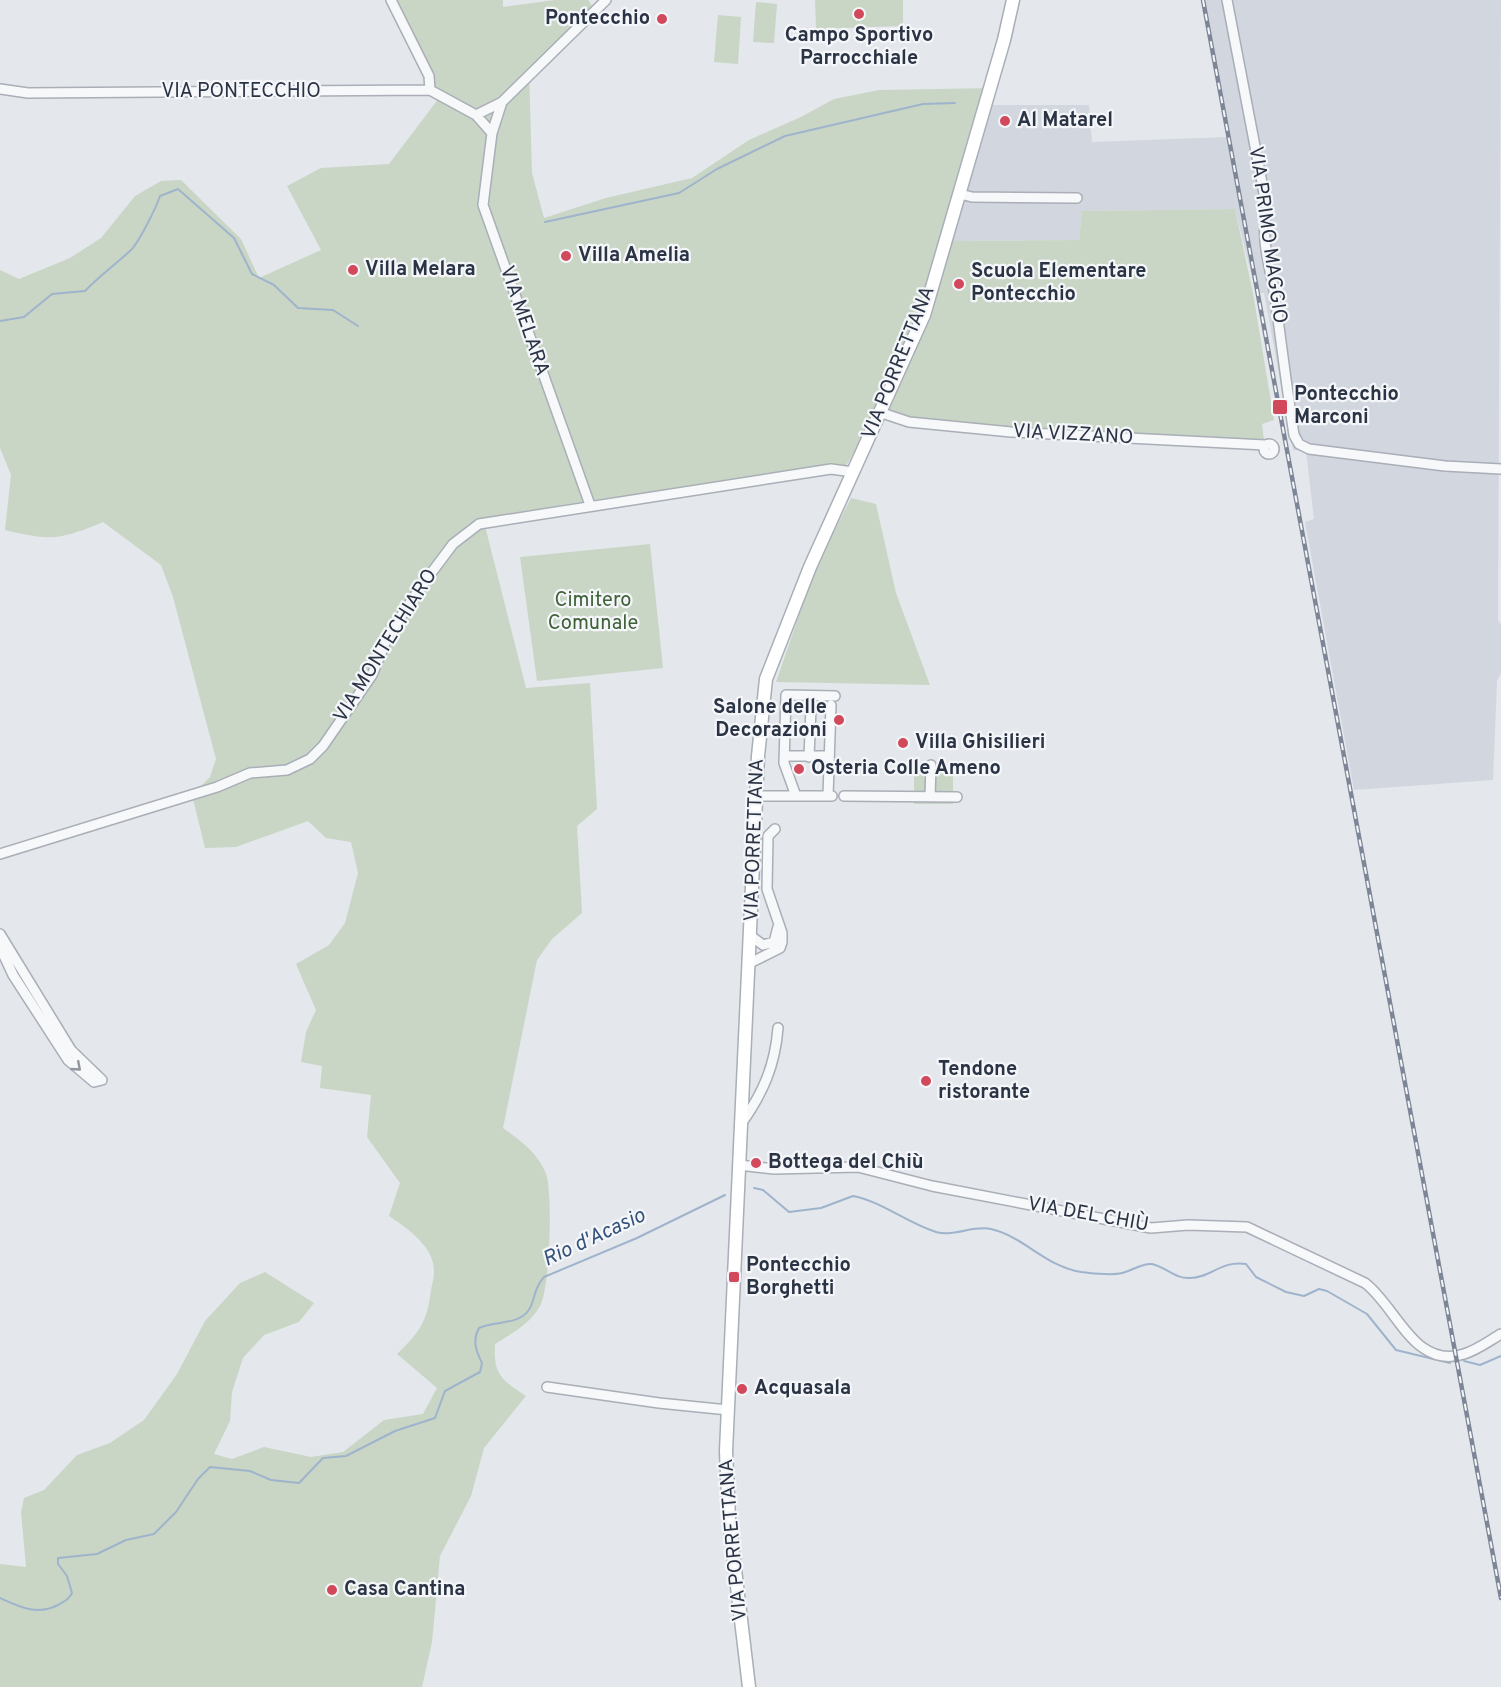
<svg xmlns="http://www.w3.org/2000/svg" width="1501" height="1687" viewBox="0 0 1501 1687" font-family="Overpass,sans-serif">
  <style>
    .built { fill: #d2d6de }
    .green { fill: #c9d6c5 }
    .lines { fill: none; stroke-linecap: round; stroke-linejoin: round }
    .stream { stroke: #9fb4cc; stroke-width: 2 }
    .street-casing { stroke: #a9aeb7; stroke-width: 12 }
    .secondary-casing { stroke: #a9aeb7; stroke-width: 15 }
    .street { stroke: #f7f8fa; stroke-width: 9 }
    .secondary { stroke: #fff; stroke-width: 12 }
    .rail-casing { stroke: #7d8696; stroke-width: 4.5 }
    .rail { stroke: #f4f6f9; stroke-width: 2; stroke-dasharray: 7; stroke-linecap: butt }
    .oneway { stroke: #9196a0 }
    .poi-dot { fill: #d1495b; stroke: #f4f6f9; stroke-width: 2 }
    .labels { text-anchor: middle; dominant-baseline: central; stroke-width: 4.5; stroke-linejoin: round; paint-order: stroke }
    .poi-label { font-size: 20px; font-weight: bold; fill: #2b3445; stroke: #f4f6f9; text-anchor: start }
    .street-label { font-size: 20px; fill: #2b3445; stroke: #f4f6f9 }
    .park-label { font-size: 20px; fill: #3f6138; stroke: #f4f6f9 }
    .water-label { font-size: 21px; font-style: italic; fill: #34527a; stroke: #f4f6f9 }
  </style>
  <rect width="100%" height="100%" fill="#e4e7ec"/>
  <path class="built" d="M 1201,0 L 1501,0 L 1498,620 L 1501,625 L 1501,673 L 1497,681 L 1493,780 L 1354,790 L 1305,522 L 1314,519 L 1306,451 L 1293,450 L 1264,293 L 1256,293 L 1235,209 L 1082,211 L 1079,240 L 948,241 L 991,105 L 1089,105 L 1092,142 L 1227,137 Z"/>
  <path class="green" d="M 393,0 L 503,0 L 503,7 L 555,0 L 588,0 L 595,10 L 529,71 L 532,173 L 544,218 L 606,198 L 692,178 L 749,140 L 801,117 L 834,99 L 879,90 L 993,88 L 949,241 L 1079,240 L 1082,211 L 1235,209 L 1253,293 L 1274,420 L 1262,424 L 1264,441 L 1042,430 L 917,418 L 878,409 L 846,466 L 593,500 L 483,518 L 526,688 L 590,683 L 597,809 L 577,826 L 582,913 L 552,939 L 537,960 L 503,1128 C 521,1141 538,1153 546,1174 C 553,1192 550,1289 540,1306 C 531,1323 511,1334 495,1344 C 493,1375 502,1380 526,1396 L 484,1448 L 471,1496 L 440,1556 L 432,1642 L 422,1687 L 0,1687 L 0,1564 L 26,1567 L 21,1512 L 24,1498 L 44,1490 L 77,1455 L 110,1443 L 144,1420 L 177,1374 L 205,1321 L 240,1283 L 265,1272 L 314,1303 L 299,1322 L 264,1335 L 243,1358 L 232,1392 L 230,1421 L 214,1454 L 232,1459 L 264,1447 L 311,1457 L 343,1452 L 384,1420 L 423,1414 L 437,1388 L 397,1354 C 420,1332 427,1322 431,1290 C 432,1284 434,1278 434,1272 C 435,1247 407,1228 389,1216 L 400,1183 L 367,1137 L 371,1095 L 320,1088 L 322,1066 L 301,1062 L 306,1032 L 316,1010 L 296,964 L 329,945 L 345,923 L 358,873 L 351,842 L 326,838 L 308,821 L 236,847 L 205,848 L 192,795 L 210,777 L 216,759 L 173,597 L 161,565 L 103,522 C 60,540 50,541 5,530 L 11,475 L 0,448 L 0,270 L 19,279 L 70,258 L 101,238 L 135,196 L 161,181 L 181,180 L 241,239 L 259,278 L 321,250 L 287,186 L 321,168 L 389,164 L 439,98 Z
    M 815,0 L 903,0 L 903,26 L 816,29 Z
    M 756,2 L 777,4 L 774,43 L 753,42 Z
    M 718,15 L 741,17 L 738,64 L 714,62 Z
    M 851,498 L 876,504 L 896,593 L 930,685 L 776,682 L 815,569 Z
    M 650,544 L 663,668 L 537,681 L 520,557 Z
    M 914,769 L 953,770 L 953,804 L 914,804 Z"/>
  <g class="lines">
    <path class="stream" d="M 545,222 L 679,193 L 717,169 L 785,136 L 923,104 L 955,103
      M 0,321 L 24,317 L 52,294 L 85,291 C 99,276 116,264 131,250 C 139,242 156,208 160,196 L 178,189 L 234,238 L 252,274 L 274,285 L 298,308 L 333,310 L 358,326
      M 754,1188 L 763,1190 L 789,1212 L 821,1208 L 853,1196 C 883,1202 907,1223 936,1232 C 954,1237 973,1225 991,1229 C 1025,1237 1044,1266 1081,1272 C 1092,1273 1110,1276 1122,1273 C 1132,1271 1141,1263 1152,1264 C 1166,1267 1175,1279 1190,1278 C 1211,1278 1221,1260 1246,1264 L 1256,1277 L 1286,1292 L 1304,1296 L 1319,1289 L 1327,1291 L 1367,1314 L 1396,1350 L 1450,1363
      M 1464,1361 L 1480,1365 L 1501,1356
      M 0,1598 C 20,1607 37,1616 58,1605 C 65,1601 69,1599 72,1593 L 67,1576 L 58,1564 L 58,1558 L 97,1554 L 126,1540 L 154,1534 L 176,1512 L 198,1479 L 210,1467 L 250,1471 L 271,1480 L 299,1483 L 323,1458 L 346,1456 L 395,1431 L 435,1418 L 445,1391 L 480,1372 L 482,1363 C 476,1351 472,1341 479,1328 C 493,1321 518,1325 528,1311 C 536,1301 532,1290 544,1277 L 637,1238 L 725,1195"/>
    <defs>
      <path id="street" d="M 391,0 L 429,76 L 430,90
        M 1227,0 L 1267,209 C 1260,240 1270,266 1275,296 C 1281,342 1287,389 1294,435 L 1299,444 L 1309,449 L 1445,466 L 1501,469
        M 0,89 L 28,93 L 430,90 L 476,115 L 492,133 L 502,102
        M 476,115 L 502,102 L 606,0
        M 492,133 L 483,205 L 590,505
        M 960,194 L 972,197 L 1077,198
        M 882,413 L 909,422 L 1011,432 L 1265,445
        M1264 449a5 5 0 1 1 10 0a5 5 0 1 1-10 0Z
        M 784,756 L 829,756
        M 809,757 L 811,708
        M 756,796 L 832,796
        M 796,796 L 784,763 L 786,695 L 835,696
        M 828,796 L 831,705
        M 844,796 L 957,797
        M 930,797 L 931,765
        M 0,854 L 217,787 L 250,773 L 287,770 L 310,759 L 323,746 L 372,675 L 388,636 L 420,588 L 453,544 L 479,524 L 831,469 L 853,472
        M 0,934 L 71,1050 L 102,1080 L 94,1082 L 68,1060 L 13,975 L 0,947
        M 751,936 L 763,945 L 774,942 L 778,927
        M 750,963 L 780,948 L 782,942 L 782,933 L 767,889 L 768,836 L 775,829
        M 741,1124 C 763,1093 775,1066 778,1028
        M 739,1165 L 774,1169 L 858,1167 L 932,1186 L 1151,1228 L 1188,1225 L 1247,1227 L 1365,1283 C 1397,1307 1414,1370 1464,1354 C 1477,1350 1489,1341 1501,1334
        M 547,1387 L 659,1403 L 728,1410"/>
      <path id="secondary" d="M 749,1687 L 729,1519 L 726,1451 L 758,756 L 766,679 L 810,567 L 924,315 L 1004,40 L 1013,0"/>
    </defs>
    <use href="#street" class="street-casing"/>
    <use href="#secondary" class="secondary-casing"/>
    <use href="#street" class="street"/>
    <use href="#secondary" class="secondary"/>
    <defs>
      <path id="rail" d="M 1203,0 L 1501,1598"/>
    </defs>
    <use href="#rail" class="rail-casing"/>
    <use href="#rail" class="rail"/>
  </g>
  <defs><path id="oneway-chevron" d="M-2-3.5L2.5 0L-2 3.5" fill="none" stroke-width="1.6" stroke-linecap="round" stroke-linejoin="round" transform="scale(1.5)"/></defs>
  <use class="oneway" href="#oneway-chevron" transform="translate(77 1067) rotate(41)"/>
  <g class="poi-dot">
    <circle cx="859" cy="14" r="6"/>
    <circle cx="662" cy="19" r="6"/>
    <circle cx="1005" cy="121" r="6"/>
    <circle cx="566" cy="256" r="6"/>
    <circle cx="353" cy="270" r="6"/>
    <circle cx="959" cy="284" r="6"/>
    <rect x="1272" y="399" width="16" height="16" rx="3"/>
    <circle cx="839" cy="720" r="6"/>
    <circle cx="903" cy="743" r="6"/>
    <circle cx="799" cy="769" r="6"/>
    <circle cx="926" cy="1081" r="6"/>
    <circle cx="756" cy="1163" r="6"/>
    <rect x="728" y="1271" width="12" height="12" rx="3"/>
    <circle cx="742" cy="1389" r="6"/>
    <circle cx="332" cy="1590" r="6"/>
  </g>
  <g class="labels">
    <g class="poi-label">
      <text x="650" y="19" text-anchor="end">Pontecchio</text>
      <text x="859" y="36" text-anchor="middle">Campo Sportivo<tspan x="859" dy="23">Parrocchiale</tspan></text>
      <text x="1017" y="121">Al Matarel</text>
      <text x="578" y="256">Villa Amelia</text>
      <text x="365" y="270">Villa Melara</text>
      <text x="971" y="272">Scuola Elementare<tspan x="971" dy="23">Pontecchio</tspan></text>
      <text x="1294" y="395">Pontecchio<tspan x="1294" dy="23">Marconi</tspan></text>
      <text x="827" y="708" text-anchor="end">Salone delle<tspan x="827" dy="23">Decorazioni</tspan></text>
      <text x="915" y="743">Villa Ghisilieri</text>
      <text x="811" y="769">Osteria Colle Ameno</text>
      <text x="938" y="1070">Tendone<tspan x="938" dy="23">ristorante</tspan></text>
      <text x="768" y="1163">Bottega del Chiù</text>
      <text x="746" y="1266">Pontecchio<tspan x="746" dy="23">Borghetti</tspan></text>
      <text x="754" y="1389">Acquasala</text>
      <text x="344" y="1590">Casa Cantina</text>
    </g>
    <g class="street-label">
      <text x="241" y="92">VIA PONTECCHIO</text>
      <text transform="translate(1267 235) rotate(82)">VIA PRIMO MAGGIO</text>
      <text transform="translate(524 321) rotate(71)">VIA MELARA</text>
      <text transform="translate(899 363) rotate(-68)">VIA PORRETTANA</text>
      <text transform="translate(1073 435) rotate(3)">VIA VIZZANO</text>
      <text transform="translate(386 646) rotate(-58)">VIA MONTECHIARO</text>
      <text transform="translate(755 840) rotate(-88)">VIA PORRETTANA</text>
      <text transform="translate(1088 1215) rotate(10)">VIA DEL CHIÙ</text>
      <text transform="translate(734 1540) rotate(-95)">VIA PORRETTANA</text>
    </g>
    <g class="park-label">
      <text x="593" y="601">Cimitero<tspan x="593" dy="23">Comunale</tspan></text>
    </g>
    <g class="water-label">
      <text transform="translate(594 1238) rotate(-25)">Rio d'Acasio</text>
    </g>
  </g>
</svg>
